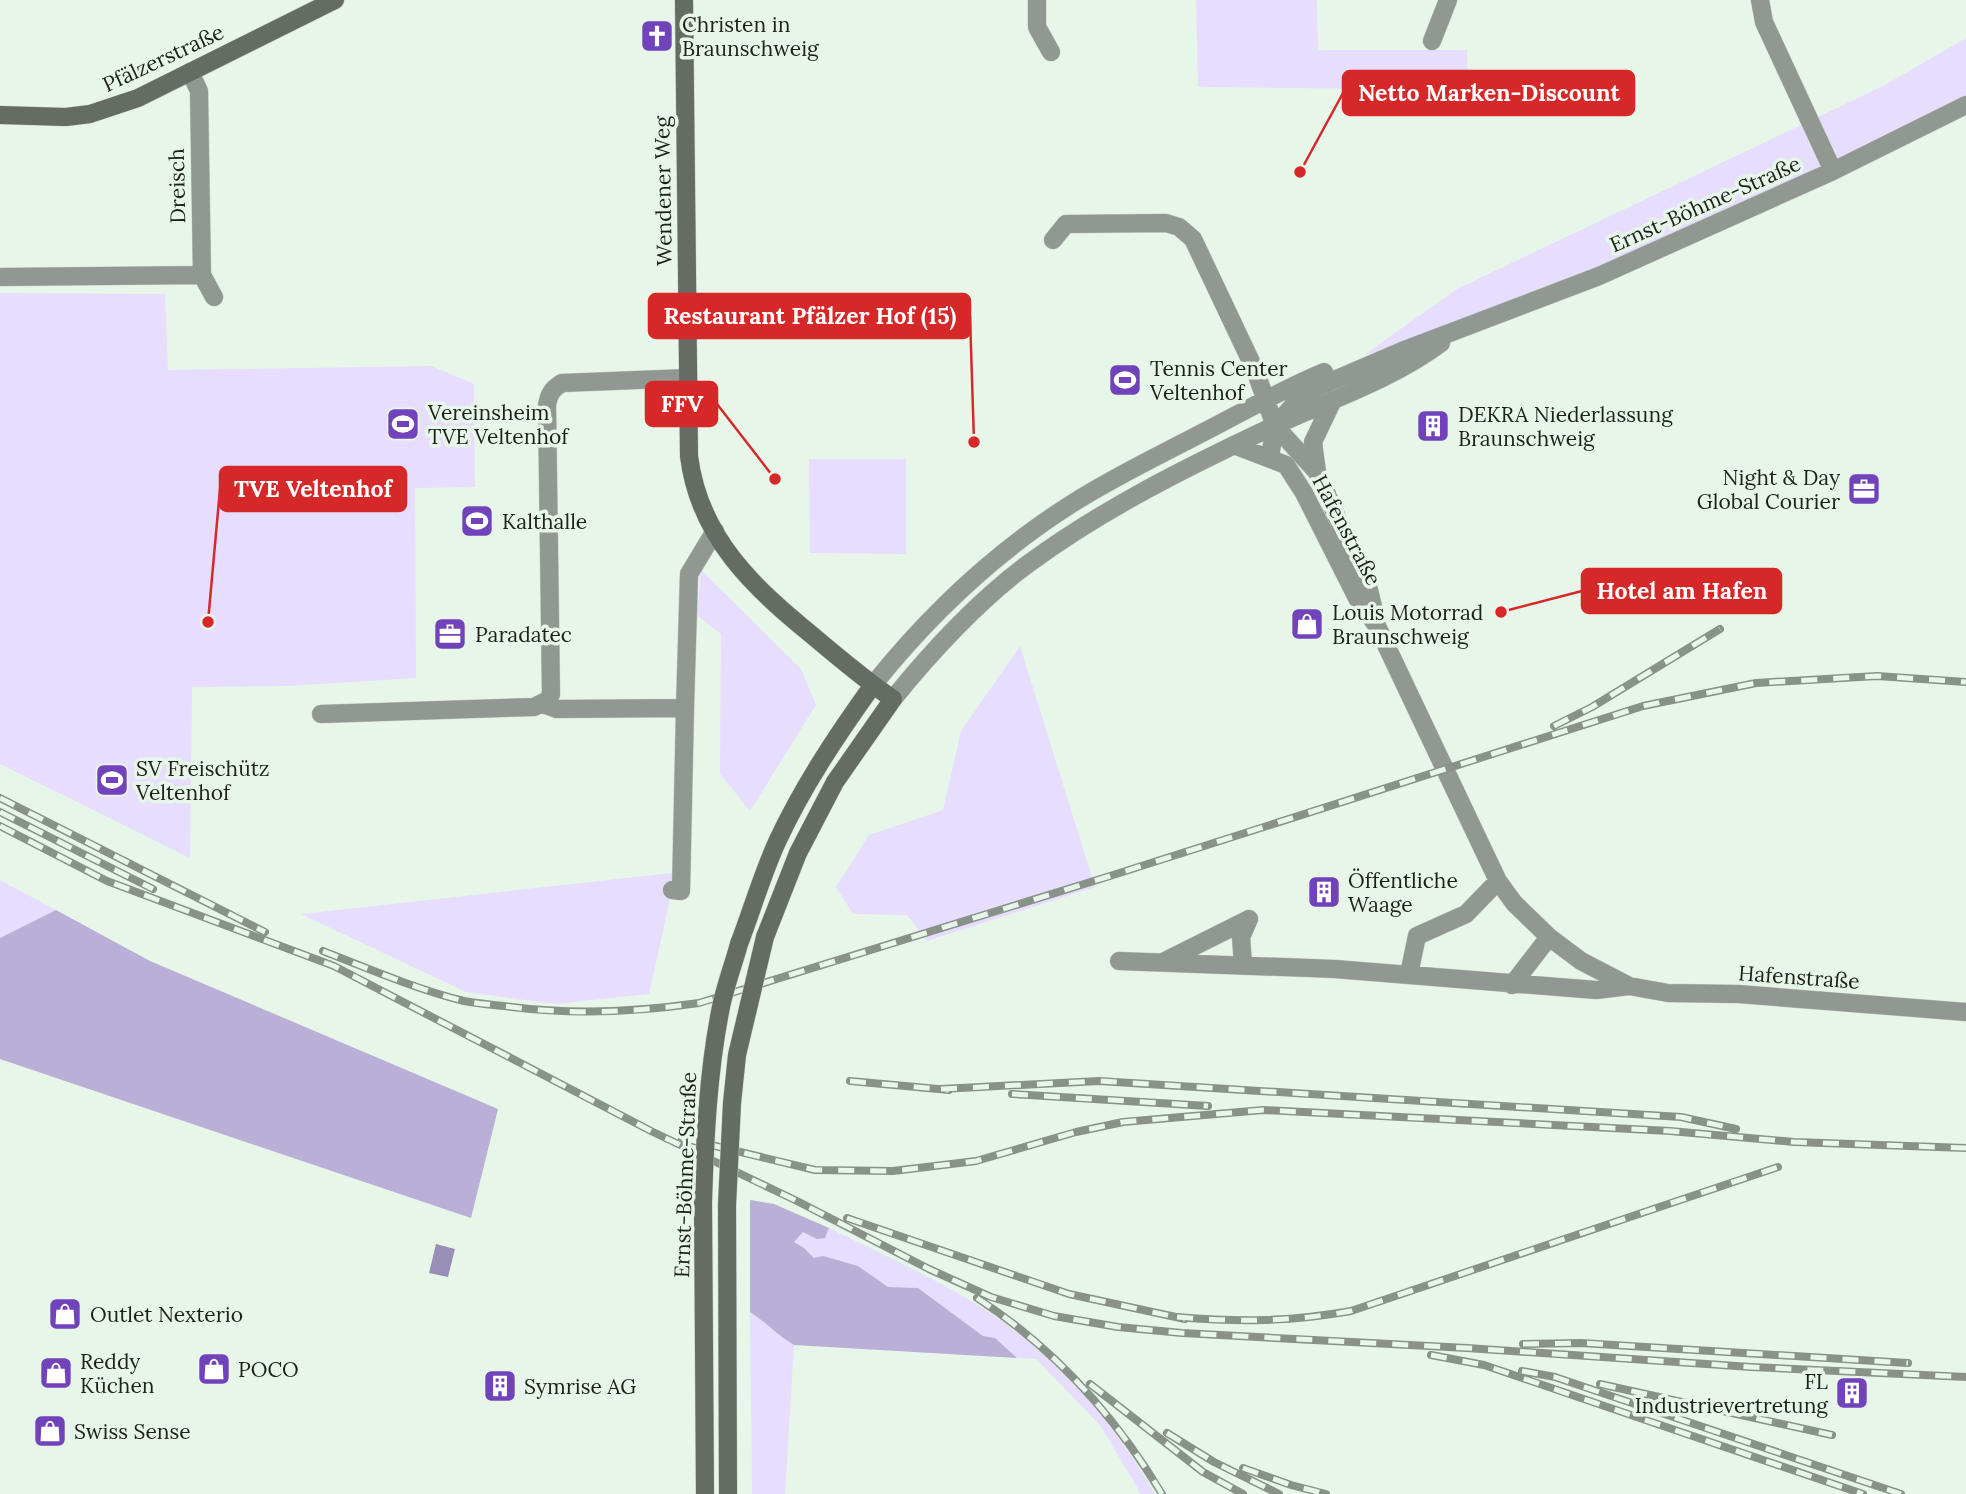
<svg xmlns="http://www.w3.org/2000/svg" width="1966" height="1494" viewBox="0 0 1966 1494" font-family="Lora,serif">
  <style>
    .green { fill: #e6ddff }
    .forest { fill: #b9afd7 }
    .water { fill: #998fb6 }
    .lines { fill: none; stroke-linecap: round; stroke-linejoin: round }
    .street-casing { stroke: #c3d0c4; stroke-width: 19 }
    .secondary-casing { stroke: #c3d0c4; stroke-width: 19 }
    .street { stroke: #919791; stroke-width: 18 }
    .secondary { stroke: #646c64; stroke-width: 18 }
    .rail-casing { stroke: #889289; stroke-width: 8 }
    .rail { stroke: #e8f6e9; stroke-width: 5; stroke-dasharray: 16; stroke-linecap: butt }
    .secondary-bridge-casing { stroke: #c3d0c4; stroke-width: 19; stroke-linecap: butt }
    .secondary-bridge { stroke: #646c64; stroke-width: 18 }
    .labels { text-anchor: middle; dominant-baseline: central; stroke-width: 7; stroke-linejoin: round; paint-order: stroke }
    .poi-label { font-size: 21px; fill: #1c211c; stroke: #e8f6e9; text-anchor: start }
    .street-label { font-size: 21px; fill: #1c211c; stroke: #e8f6e9 }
    .leader { fill: none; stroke: #d62828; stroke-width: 2.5 }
    .callout-dot { fill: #d62828; stroke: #e8f6e9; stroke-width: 2.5 }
    .callout { fill: #d62828; stroke: #d62828; stroke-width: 2.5 }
    .callout-label { font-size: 23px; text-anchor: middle; font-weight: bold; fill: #fff }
  </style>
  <rect width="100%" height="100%" fill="#e8f6e9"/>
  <path class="green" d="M 1196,0 L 1317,0 L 1318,50 L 1467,50 L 1468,90 L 1198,87 Z
    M 1966,38 L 1966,105 L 1457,331 L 1364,355 L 1457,289 L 1885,85 Z
    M 0,293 L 165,294 L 168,370 L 431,366 L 474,384 L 475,487 L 415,488 L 416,678 L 288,686 L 192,687 L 190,858 L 0,764 Z
    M 809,459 L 906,459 L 906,554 L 810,553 Z
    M 701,570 L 801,669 L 816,705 L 750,811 L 720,774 L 721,634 L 697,615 Z
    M 1020,646 L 1095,887 L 927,941 L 907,915 L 853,914 L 836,887 L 869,835 L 943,810 L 961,731 Z
    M 672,873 L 672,890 L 649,994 L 555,1004 L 466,992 L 301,914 Z
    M 0,880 L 56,910 L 0,938 Z
    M 829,1228 C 881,1254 942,1281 990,1313 C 1058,1358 1115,1424 1155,1494 L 1141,1494 L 1100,1425 L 1036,1359 L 1017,1358 L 995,1338 L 983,1336 L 918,1288 L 888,1287 L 858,1266 L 814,1258 L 804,1248 L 793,1242 L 803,1232 L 817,1239 L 825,1238 Z
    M 750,1312 C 766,1322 778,1336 794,1345 L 785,1494 L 752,1494 Z"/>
  <path class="forest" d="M 56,910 L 150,961 L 498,1109 L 471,1218 L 0,1059 L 0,938 Z
    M 750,1200 L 774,1204 L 829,1228 L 825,1238 L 817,1239 L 803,1232 L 794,1242 L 804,1248 L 814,1258 L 823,1256 L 858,1266 L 888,1287 L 918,1288 L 983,1336 L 995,1338 L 1017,1358 L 794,1345 C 778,1336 766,1322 750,1312 Z"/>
  <path class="water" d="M 436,1244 L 455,1249 L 448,1277 L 429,1273 Z"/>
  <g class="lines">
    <defs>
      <path id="street" d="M 1037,0 L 1037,27 L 1051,52
        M 1760,0 L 1764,22 L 1833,171
        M 1432,41 L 1448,0
        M 190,72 L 199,91 L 202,275 L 214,297
        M 1053,240 L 1066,224 L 1166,223 L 1179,227 L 1193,239 L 1255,370 L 1275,426 L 1317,472 L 1369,590 L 1376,619
        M 0,277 L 202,275
        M 1234,445 L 1286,465 L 1304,493 L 1357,598 L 1377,626 L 1498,881 L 1514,903 L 1549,937 L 1581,961 L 1629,986 L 1668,993 L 1738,994 L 1966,1012
        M 1270,457 L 1275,426 L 1298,400 L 1311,390 L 1402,351 L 1599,276 L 1833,171 L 1966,105
        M 1317,472 L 1313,442 L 1333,400
        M 873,685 C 929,615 997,551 1073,503 C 1114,477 1158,456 1200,434 C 1241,413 1281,390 1324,372
        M 893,699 C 930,653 980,599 1028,564 C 1104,508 1189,466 1274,426 C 1330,400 1391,380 1441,343
        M 543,704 L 557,709 L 685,708 L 689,574 L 715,531
        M 321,714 L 534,707 L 548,700 L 551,694 L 547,405 C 549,394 552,389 562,383 L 688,378
        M 672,890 L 681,891 L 685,708
        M 1119,961 L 1335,969 L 1596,990 L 1629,986
        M 1165,961 L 1249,919
        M 1243,964 L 1241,937 L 1249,919
        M 1409,974 L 1417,936 L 1466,914 L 1498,881
        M 1512,985 L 1549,937"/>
      <path id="secondary" d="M 684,0 L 689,456 C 699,537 753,587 813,636 C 839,658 865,680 893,699 L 835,782 L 798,853 L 765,937
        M 0,115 L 66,117 L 90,114 L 138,98 L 335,0
        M 739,944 C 752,910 762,875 777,842 C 803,786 837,735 873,685
        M 703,1202 L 705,1494
        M 727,1205 L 728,1494"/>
    </defs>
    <use href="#street" class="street-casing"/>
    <use href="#secondary" class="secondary-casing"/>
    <use href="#street" class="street"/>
    <use href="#secondary" class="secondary"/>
    <defs>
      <path id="rail" d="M 1554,726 L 1592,707 L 1720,629
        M 0,798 L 265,932
        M 0,812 L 153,889
        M 0,826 L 107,881 L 334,966 L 651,1131 L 797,1201 L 929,1269 L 991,1297 L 1054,1316 L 1118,1327 L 1182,1333 L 1467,1348 L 1751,1367 L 1966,1377
        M 323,951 C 369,969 416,989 464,1001 C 480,1004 496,1005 512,1007 C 576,1015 636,1012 699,1003 L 1110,876 L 1643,706 L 1756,683 L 1877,676 L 1966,682
        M 850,1081 L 949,1090
        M 941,1089 L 1099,1081 L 1681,1117 L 1736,1129
        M 1012,1094 L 1208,1106
        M 682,1138 L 815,1170 L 893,1171 L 976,1161 L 1076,1132 L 1123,1122 L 1263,1110 L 1670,1131 L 1794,1142 L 1966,1148
        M 847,1218 L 1069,1294 L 1185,1319
        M 977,1298 C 1054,1348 1115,1416 1162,1494
        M 1177,1317 C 1240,1322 1288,1322 1351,1311 L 1778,1167
        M 1523,1344 L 1581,1343 L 1908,1363
        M 1431,1355 L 1484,1365 L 1863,1494
        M 1522,1371 L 1555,1377 L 1901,1494
        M 1090,1384 L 1203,1472 L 1243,1494
        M 1600,1384 L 1832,1435
        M 1167,1433 L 1214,1462 L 1279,1494
        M 1243,1468 L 1291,1485 L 1326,1494"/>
    </defs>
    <use href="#rail" class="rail-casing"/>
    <use href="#rail" class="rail"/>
    <defs>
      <path id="secondary-bridge" d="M 703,1202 C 705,1138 708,1074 720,1012 C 724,989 733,966 739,944
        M 727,1205 L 732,1103 L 737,1055 L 765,937"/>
    </defs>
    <use href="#secondary-bridge" class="secondary-bridge-casing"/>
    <use href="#secondary-bridge" class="secondary-bridge"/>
  </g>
  <defs>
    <symbol id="church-square" viewBox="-11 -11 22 22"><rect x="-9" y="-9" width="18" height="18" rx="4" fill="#7143bb" stroke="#e8f6e9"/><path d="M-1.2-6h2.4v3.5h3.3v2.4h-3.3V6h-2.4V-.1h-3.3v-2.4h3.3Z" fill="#fff"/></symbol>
    <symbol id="stadium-square" viewBox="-11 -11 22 22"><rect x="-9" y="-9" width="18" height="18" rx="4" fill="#7143bb" stroke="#e8f6e9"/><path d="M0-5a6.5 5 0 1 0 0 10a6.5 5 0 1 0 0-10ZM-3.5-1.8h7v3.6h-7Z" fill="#fff"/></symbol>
    <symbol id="building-square" viewBox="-11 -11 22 22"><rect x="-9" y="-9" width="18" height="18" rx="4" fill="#7143bb" stroke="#e8f6e9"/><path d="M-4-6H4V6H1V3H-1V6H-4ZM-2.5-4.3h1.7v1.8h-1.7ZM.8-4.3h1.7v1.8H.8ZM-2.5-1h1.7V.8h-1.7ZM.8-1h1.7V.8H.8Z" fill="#fff"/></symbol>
    <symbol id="office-square" viewBox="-11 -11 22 22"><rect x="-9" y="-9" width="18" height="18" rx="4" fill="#7143bb" stroke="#e8f6e9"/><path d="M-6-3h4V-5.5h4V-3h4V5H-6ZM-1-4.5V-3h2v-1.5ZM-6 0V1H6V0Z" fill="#fff"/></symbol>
    <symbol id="shop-square" viewBox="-11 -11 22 22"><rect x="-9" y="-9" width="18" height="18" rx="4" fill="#7143bb" stroke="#e8f6e9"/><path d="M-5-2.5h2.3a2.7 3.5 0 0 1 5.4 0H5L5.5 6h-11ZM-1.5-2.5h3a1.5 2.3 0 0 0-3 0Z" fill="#fff"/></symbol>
  </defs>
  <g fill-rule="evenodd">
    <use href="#church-square" x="638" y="17" width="38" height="38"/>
    <use href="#stadium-square" x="1106" y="361" width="38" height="38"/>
    <use href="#stadium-square" x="384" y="405" width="38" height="38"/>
    <use href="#building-square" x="1414" y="407" width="38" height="38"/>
    <use href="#office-square" x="1845" y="470" width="38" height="38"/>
    <use href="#stadium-square" x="458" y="502" width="38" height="38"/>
    <use href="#shop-square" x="1288" y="605" width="38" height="38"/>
    <use href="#office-square" x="431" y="615" width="38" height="38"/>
    <use href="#stadium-square" x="93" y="761" width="38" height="38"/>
    <use href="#building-square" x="1305" y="873" width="38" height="38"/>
    <use href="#shop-square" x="46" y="1295" width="38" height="38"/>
    <use href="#shop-square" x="195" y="1350" width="38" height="38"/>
    <use href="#shop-square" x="37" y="1354" width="38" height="38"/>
    <use href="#building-square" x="481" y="1367" width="38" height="38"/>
    <use href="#building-square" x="1833" y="1374" width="38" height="38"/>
    <use href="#shop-square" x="31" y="1412" width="38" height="38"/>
  </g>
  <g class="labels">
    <g class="poi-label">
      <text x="682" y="24">Christen in<tspan x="682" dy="24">Braunschweig</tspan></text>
      <text x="1150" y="368">Tennis Center<tspan x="1150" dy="24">Veltenhof</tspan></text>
      <text x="428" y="412">Vereinsheim<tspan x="428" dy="24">TVE Veltenhof</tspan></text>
      <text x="1458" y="414">DEKRA Niederlassung<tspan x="1458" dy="24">Braunschweig</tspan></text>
      <text x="1840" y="477" text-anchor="end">Night &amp; Day<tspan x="1840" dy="24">Global Courier</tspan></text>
      <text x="502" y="521">Kalthalle</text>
      <text x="1332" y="612">Louis Motorrad<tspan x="1332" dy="24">Braunschweig</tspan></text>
      <text x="475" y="634">Paradatec</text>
      <text x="136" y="768">SV Freischütz<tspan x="136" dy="24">Veltenhof</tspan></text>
      <text x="1348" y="880">Öffentliche<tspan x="1348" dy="24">Waage</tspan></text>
      <text x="90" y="1314">Outlet Nexterio</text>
      <text x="80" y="1361">Reddy<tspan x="80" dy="24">Küchen</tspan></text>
      <text x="238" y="1369">POCO</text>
      <text x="1828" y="1381" text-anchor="end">FL<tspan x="1828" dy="24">Industrievertretung</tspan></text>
      <text x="524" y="1386">Symrise AG</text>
      <text x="74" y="1431">Swiss Sense</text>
    </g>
    <g class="street-label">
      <text transform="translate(163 58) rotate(-25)">Pfälzerstraße</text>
      <text transform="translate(177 186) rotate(-91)">Dreisch</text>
      <text transform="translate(663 191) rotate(-91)">Wendener Weg</text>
      <text transform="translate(1705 204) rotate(-24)">Ernst-Böhme-Straße</text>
      <text transform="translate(1347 530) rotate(62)">Hafenstraße</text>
      <text transform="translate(1799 977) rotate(4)">Hafenstraße</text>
      <text transform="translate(685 1175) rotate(-88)">Ernst-Böhme-Straße</text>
    </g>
  </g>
  <path class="leader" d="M1300 172L1343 93M974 442L970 316M775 479L717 404M208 622L220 489M1501 612L1582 591"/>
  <g class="callout-dot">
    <circle cx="1300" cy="172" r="7"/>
    <circle cx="974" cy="442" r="7"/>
    <circle cx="775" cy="479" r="7"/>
    <circle cx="208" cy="622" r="7"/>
    <circle cx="1501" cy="612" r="7"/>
  </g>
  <g class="callout">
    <rect x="1343" y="71" width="291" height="44" rx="7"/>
    <rect x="649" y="294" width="321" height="44" rx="7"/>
    <rect x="646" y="382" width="71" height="44" rx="7"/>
    <rect x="220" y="467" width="186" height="44" rx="7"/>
    <rect x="1582" y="569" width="199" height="44" rx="7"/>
  </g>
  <g class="callout-label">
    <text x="1489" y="101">Netto Marken-Discount</text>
    <text x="810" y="324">Restaurant Pfälzer Hof (15)</text>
    <text x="682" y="412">FFV</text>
    <text x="313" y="497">TVE Veltenhof</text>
    <text x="1682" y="599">Hotel am Hafen</text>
  </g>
</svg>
